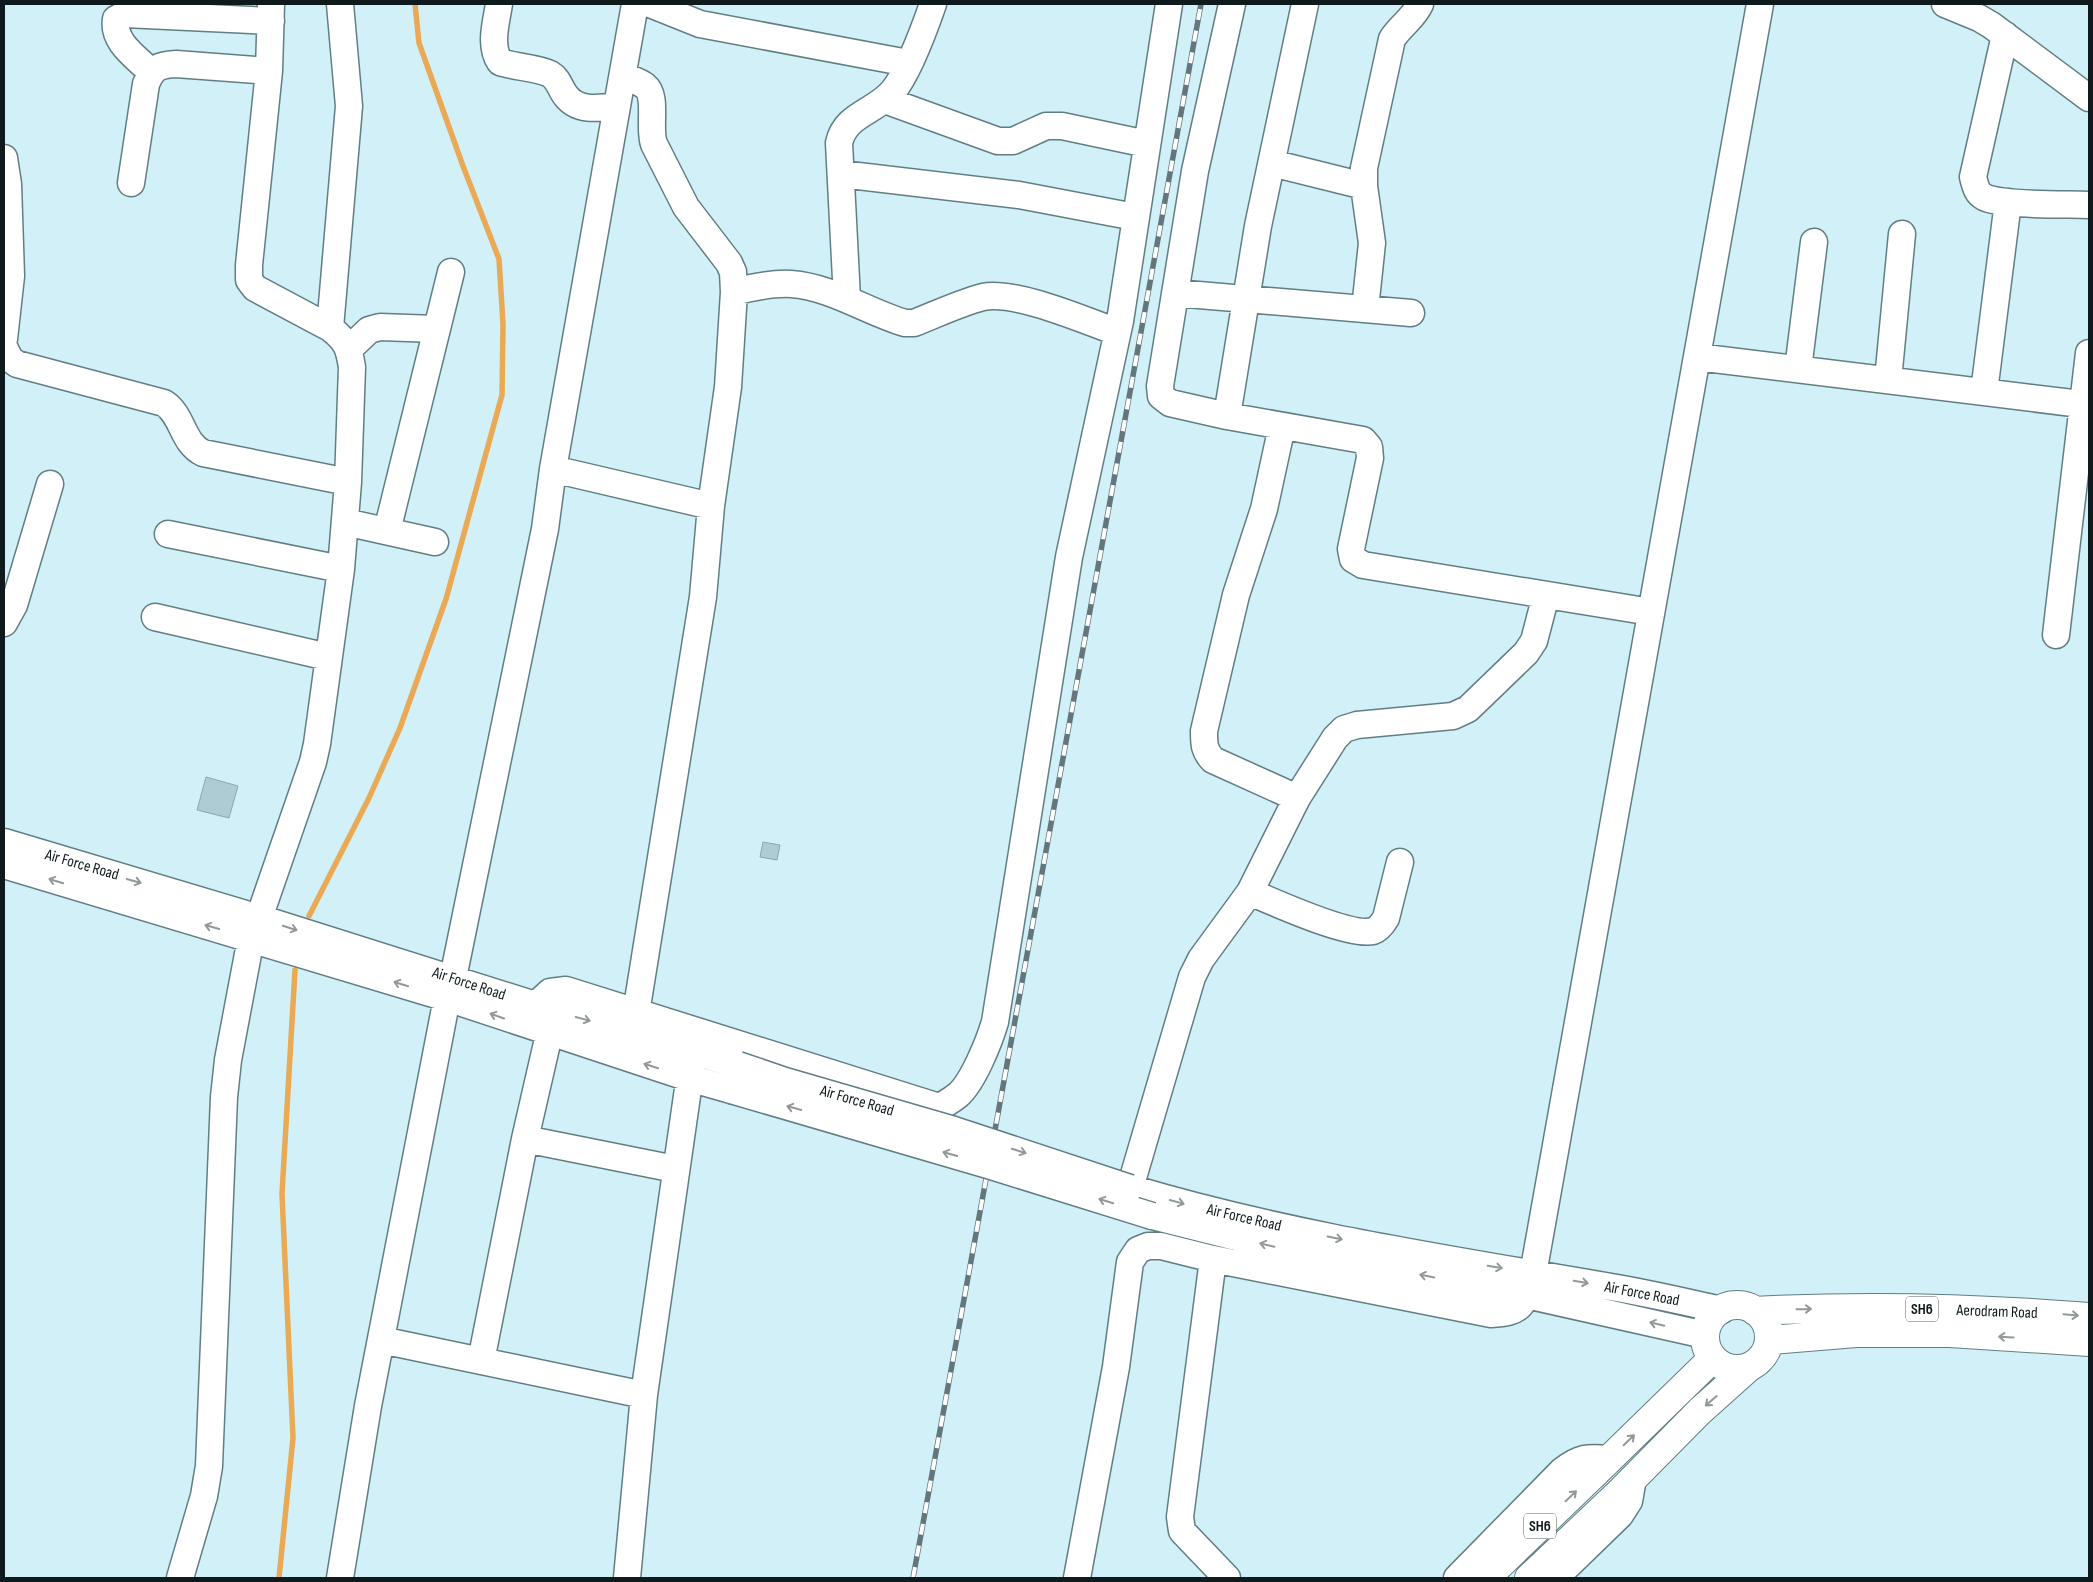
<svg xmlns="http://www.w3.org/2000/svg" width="2093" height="1582" viewBox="0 0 2093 1582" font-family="'Sofia Sans Condensed',sans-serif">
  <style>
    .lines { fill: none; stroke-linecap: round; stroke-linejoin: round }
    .stream { stroke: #eaa955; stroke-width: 5.5 }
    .building { fill: #aeccd4; stroke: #8ba7af }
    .minor-casing { stroke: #627e85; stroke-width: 29 }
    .major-casing { stroke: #627e85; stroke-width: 30 }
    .highway-casing { stroke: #627e85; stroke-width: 30 }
    .minor { stroke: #fff; stroke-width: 26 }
    .major { stroke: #fff; stroke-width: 28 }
    .highway { stroke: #fff; stroke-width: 28 }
    .rail-casing { stroke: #63767c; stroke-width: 5.5 }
    .rail { stroke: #fff; stroke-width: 4; stroke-dasharray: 11; stroke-linecap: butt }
    .minor-bridge-casing { stroke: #627e85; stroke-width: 29; stroke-linecap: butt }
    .minor-bridge { stroke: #fff; stroke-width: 26 }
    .oneway { stroke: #939899 }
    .labels { text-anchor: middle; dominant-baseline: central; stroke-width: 4; stroke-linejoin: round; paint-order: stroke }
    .shield { fill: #fff; stroke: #575f61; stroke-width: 1 }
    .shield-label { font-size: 15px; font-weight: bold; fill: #0f1a1d }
    .street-label { font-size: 16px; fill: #0f1a1d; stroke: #fff }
  </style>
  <rect width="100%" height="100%" fill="#d1f0f8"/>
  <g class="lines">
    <path class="stream" d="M 309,916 L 369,798 L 400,728 L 446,599 L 502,395 L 503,324 L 499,259 L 463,166 L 419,43 L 415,4
      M 279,1578 L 293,1438 L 282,1194 L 295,970"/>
  </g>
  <path class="building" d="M 206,777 L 238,786 L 229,818 L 197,810 Z
    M 763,842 L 780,845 L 777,860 L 760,857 Z"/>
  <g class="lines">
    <defs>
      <path id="minor" d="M 499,4 C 496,23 489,46 500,62 C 514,67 539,68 550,74 C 559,79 560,89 566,96 C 578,112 600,108 617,106
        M 650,4 L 700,24 L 908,63
        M 1232,4 L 1195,171 L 1160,386 L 1161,396 L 1170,403 L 1227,416 L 1363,440 L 1369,447 L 1370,458 L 1351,549 L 1353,559 L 1363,565 L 1651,612
        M 1945,4 L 1979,18 L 1991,25 L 2089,98
        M 2005,35 L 1973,177 C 1975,184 1976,193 1984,197 C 2002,206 2066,204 2089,205
        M 151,72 C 136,57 112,42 116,19 L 125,14 L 271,21
        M 623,76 C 630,79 639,81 645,86 C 658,96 648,128 654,144 L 686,207 L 729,263 L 733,272 L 734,292 L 728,387 L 711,506 L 703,597 L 636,1013
        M 885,100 L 998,141 L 1013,141 L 1046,126 L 1062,126 L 1147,144
        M 4,158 L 8,184 L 11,276 L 4,339
        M 1272,163 L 1364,186
        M 841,174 L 1019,195 L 1135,217
        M 131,183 L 146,84 C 153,67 159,65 176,64 L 269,71
        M 734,292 C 753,287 772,283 791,284 C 832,287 867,312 905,323 L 914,323 C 937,314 960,303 983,297 C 1015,290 1086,321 1117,332
        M 1175,293 L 1411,313
        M 847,299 L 839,143 C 845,114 876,112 893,91 C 908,73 925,27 933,4
        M 1365,309 L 1372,243 L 1364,186 L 1364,168 L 1392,39 C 1400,26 1414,18 1420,4
        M 330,328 L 349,106 L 340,4
        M 4,347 L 10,359 L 17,364 L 164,403 C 183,415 182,443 203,453 L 348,482
        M 349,349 L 369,330 L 380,327 L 436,329
        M 1697,357 L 2089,405
        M 1798,369 L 1814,242
        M 1888,380 L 1902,234
        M 1984,392 L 2008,202
        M 1227,416 L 1258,226 L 1305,4
        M 1282,426 L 1264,509 L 1236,595 L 1204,731 C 1204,744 1204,751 1213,760 L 1297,798
        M 553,469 L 711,506
        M 345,522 L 435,542
        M 387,531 L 451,272
        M 168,534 L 341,569
        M 1546,595 L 1534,641 L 1526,653 L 1468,709 L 1453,716 L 1357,725 L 1344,729 L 1335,738 L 1297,798 L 1250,892 L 1201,959 L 1192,977 L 1130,1188 C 1287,1235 1449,1259 1611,1287 C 1648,1293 1685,1302 1722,1310
        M 155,617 L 328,657
        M 4,623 L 14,605 L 50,484
        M 2056,635 L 2089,353
        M 4,842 L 259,918 L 554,1011 L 738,1065
        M 4,865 L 447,998 L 689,1078 L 731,1090
        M 1250,892 C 1273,902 1351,937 1373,931 C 1379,929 1383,923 1386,918 L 1400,862
        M 259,918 L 313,762 L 317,744 L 341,569 L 348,482 L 352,367 C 349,348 347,341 330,328 L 255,288 L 249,280 L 249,265 L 269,71 L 271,4
        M 536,1005 L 550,992 L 566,990 L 939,1107
        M 917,1119 C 930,1112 946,1105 958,1095 C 973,1082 989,1042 995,1022 L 1069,557 L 1120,321 L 1169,4
        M 525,1139 L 675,1169
        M 1152,1216 L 1280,1248 L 1526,1295 L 1705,1335
        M 1213,1259 L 1180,1517 L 1182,1531 L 1227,1578
        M 381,1340 L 644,1395
        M 481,1361 L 525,1139 L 553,1017
        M 180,1578 L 204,1496 L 209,1466 L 224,1097 L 228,1060 L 251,938
        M 340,1578 L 368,1406 L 447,998 L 453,978 L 545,529 L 553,469 L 635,4
        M 627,1578 L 644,1395 L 692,1061
        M 1077,1578 L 1116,1367 L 1130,1262 L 1138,1250 L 1148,1246 L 1161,1246 L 1213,1259 L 1491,1314 C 1525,1312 1523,1304 1533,1274 L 1760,4
        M 1457,1578 L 1562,1471 C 1580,1457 1588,1457 1609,1459
        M 1555,1578 L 1620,1515 L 1629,1501 L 1633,1478"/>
      <path id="major" d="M1705 1337a32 32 0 1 1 64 0a32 32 0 1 1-64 0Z
        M 1755,1311 C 1866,1305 1978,1308 2089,1317
        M 1770,1340 L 1856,1333 L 1950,1333 L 2089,1342
        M 1486,1578 L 1594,1474
        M 1529,1578 L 1616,1496"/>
      <path id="highway" d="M 1594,1474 L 1712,1359
        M 1616,1496 L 1700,1411 L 1748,1368"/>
    </defs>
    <use href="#minor" class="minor-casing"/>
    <use href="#major" class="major-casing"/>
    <use href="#highway" class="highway-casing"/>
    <use href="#minor" class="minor"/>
    <use href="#major" class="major"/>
    <use href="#highway" class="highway"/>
    <defs>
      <path id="rail" d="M 913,1578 L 1201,4"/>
    </defs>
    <use href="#rail" class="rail-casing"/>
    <use href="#rail" class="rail"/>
    <defs>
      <path id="minor-bridge" d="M 738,1065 L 785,1081 L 954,1130 L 1130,1188
        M 731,1090 L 988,1165 L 1152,1216"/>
    </defs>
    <use href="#minor-bridge" class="minor-bridge-casing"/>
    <use href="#minor-bridge" class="minor-bridge"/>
  </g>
  <defs><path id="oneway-shaft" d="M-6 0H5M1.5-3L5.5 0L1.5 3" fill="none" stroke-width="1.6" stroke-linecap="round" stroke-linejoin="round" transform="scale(1.25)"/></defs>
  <g class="oneway">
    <use href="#oneway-shaft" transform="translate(56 881) rotate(-163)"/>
    <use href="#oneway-shaft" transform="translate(134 881) rotate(16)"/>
    <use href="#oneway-shaft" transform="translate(212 927) rotate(-164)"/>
    <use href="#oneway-shaft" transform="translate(290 928) rotate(18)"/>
    <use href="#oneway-shaft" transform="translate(401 984) rotate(-163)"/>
    <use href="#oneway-shaft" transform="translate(497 1016) rotate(-161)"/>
    <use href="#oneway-shaft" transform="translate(583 1019) rotate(15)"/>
    <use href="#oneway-shaft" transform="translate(651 1066) rotate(-162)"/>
    <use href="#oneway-shaft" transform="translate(794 1108) rotate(-164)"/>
    <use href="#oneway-shaft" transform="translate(1019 1151) rotate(18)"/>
    <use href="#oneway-shaft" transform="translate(950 1154) rotate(-164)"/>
    <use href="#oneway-shaft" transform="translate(1106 1201) rotate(-163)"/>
    <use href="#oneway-shaft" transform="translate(1177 1202) rotate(15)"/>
    <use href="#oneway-shaft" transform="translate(1335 1238) rotate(11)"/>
    <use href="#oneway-shaft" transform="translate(1267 1245) rotate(-166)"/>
    <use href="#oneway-shaft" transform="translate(1495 1267) rotate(10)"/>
    <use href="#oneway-shaft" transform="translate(1427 1276) rotate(-169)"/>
    <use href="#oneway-shaft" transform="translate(1581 1282) rotate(9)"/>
    <use href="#oneway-shaft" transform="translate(1804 1309) rotate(-1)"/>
    <use href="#oneway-shaft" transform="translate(2071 1315) rotate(5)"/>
    <use href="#oneway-shaft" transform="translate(1657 1324) rotate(-167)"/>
    <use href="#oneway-shaft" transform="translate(2006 1337) rotate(-177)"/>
    <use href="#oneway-shaft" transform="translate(1711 1401) rotate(139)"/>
    <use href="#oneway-shaft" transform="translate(1629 1440) rotate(-44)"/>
    <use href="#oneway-shaft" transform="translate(1571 1496) rotate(-44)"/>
  </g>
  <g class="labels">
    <g class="shield">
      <rect x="1906" y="1296.5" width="32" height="25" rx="4"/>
      <rect x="1524" y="1513.5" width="32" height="25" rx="4"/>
    </g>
    <g class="shield-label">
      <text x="1922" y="1309">SH6</text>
      <text x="1540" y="1526">SH6</text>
    </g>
    <g class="street-label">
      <text transform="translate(82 865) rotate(16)">Air Force Road</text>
      <text transform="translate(469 984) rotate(18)">Air Force Road</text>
      <text transform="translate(857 1101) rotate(16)">Air Force Road</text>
      <text transform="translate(1244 1218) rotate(13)">Air Force Road</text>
      <text transform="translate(1642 1294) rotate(11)">Air Force Road</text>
      <text transform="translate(1997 1312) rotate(2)">Aerodram Road</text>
    </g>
  </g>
  <rect width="2093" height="1582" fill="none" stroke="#0f1a1d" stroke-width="10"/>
</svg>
